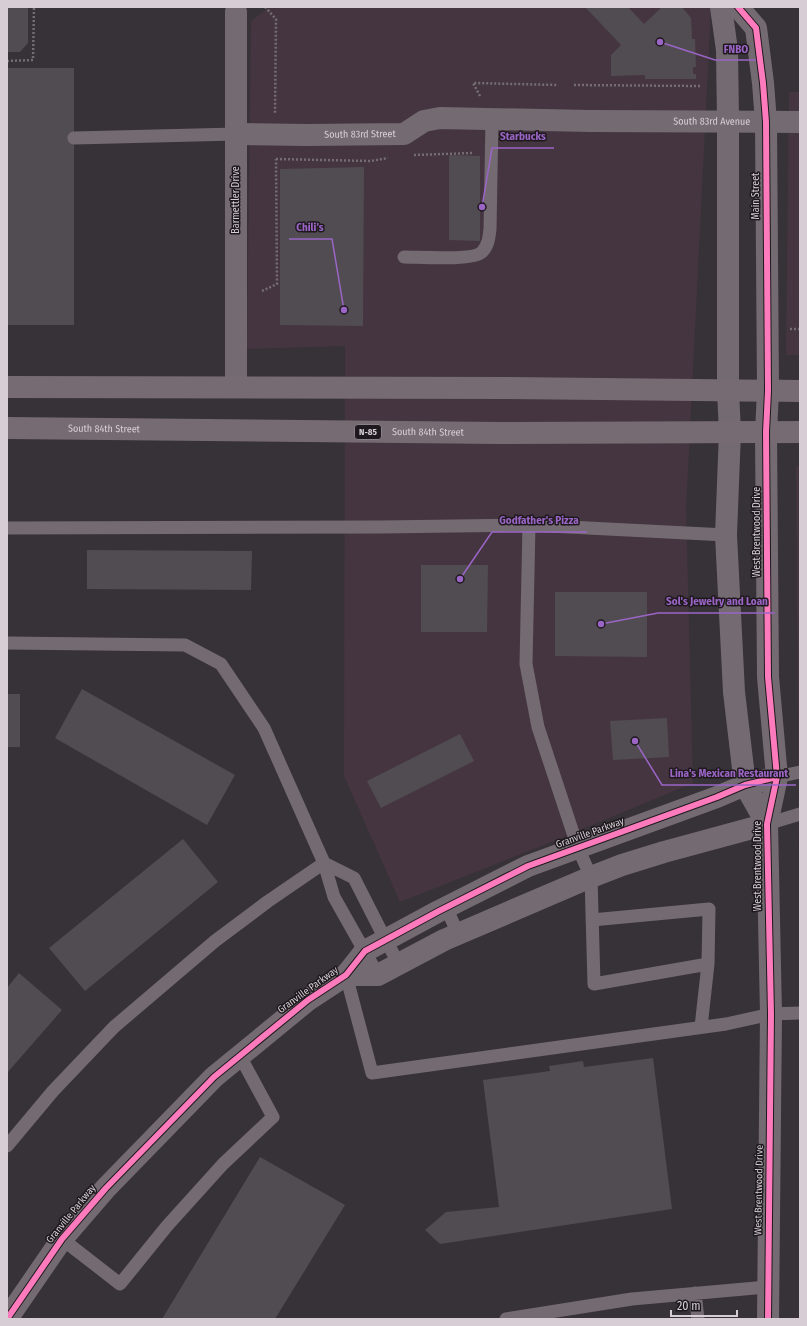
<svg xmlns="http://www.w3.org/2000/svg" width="807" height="1326" viewBox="0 0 807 1326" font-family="'Fira Sans Condensed',sans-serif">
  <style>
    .built { fill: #453541 }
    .building { fill: #514c51 }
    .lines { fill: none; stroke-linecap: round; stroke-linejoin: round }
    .path { stroke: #746e72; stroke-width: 2.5; stroke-dasharray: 2 2; stroke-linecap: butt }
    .service { stroke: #746b72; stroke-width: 13 }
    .minor { stroke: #746b72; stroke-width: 22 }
    .primary { stroke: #766b73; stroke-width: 22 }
    .cycleway-casing { stroke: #1e191d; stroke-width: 8 }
    .cycleway { stroke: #fd7abc; stroke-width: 6 }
    .labels { text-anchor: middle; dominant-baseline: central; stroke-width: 3; stroke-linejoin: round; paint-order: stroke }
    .shield { fill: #1e191d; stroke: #9f989d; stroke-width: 1 }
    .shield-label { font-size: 9px; font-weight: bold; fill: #d6ced4 }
    .street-label { font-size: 10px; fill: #d6ced4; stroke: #1e191d }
    .leader { fill: none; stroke: #9b65c6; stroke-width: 1.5 }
    .callout-dot { fill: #9b65c6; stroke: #1e191d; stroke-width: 1.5 }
    .callout-label { font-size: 11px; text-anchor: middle; font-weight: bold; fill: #9b65c6; stroke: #1e191d; stroke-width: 3; stroke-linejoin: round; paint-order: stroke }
  </style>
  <rect width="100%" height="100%" fill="#373237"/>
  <path class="built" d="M 269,7 L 711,7 L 686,510 L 693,783 L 559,839 L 400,902 L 344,776 L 345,346 L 247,349 L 251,21 Z
    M 789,92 L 800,92 L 800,355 L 786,355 Z
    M 796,466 L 800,466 L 800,1007 L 799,849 Z"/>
  <path class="building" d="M 7,7 L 28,7 L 28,43 L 20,52 L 7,52 Z
    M 585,7 L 628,7 L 644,24 L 662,7 L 682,7 L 691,18 L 692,39 L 695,39 L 696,67 L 693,67 L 693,74 L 696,74 L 696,79 L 645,79 L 645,75 L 611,76 L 611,55 L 621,45 Z
    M 7,68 L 74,68 L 74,325 L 7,325 Z
    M 449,155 L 480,156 L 480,241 L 449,240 Z
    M 364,167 L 363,326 L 280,325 L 280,169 Z
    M 87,550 L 252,551 L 251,590 L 87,589 Z
    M 421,565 L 488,565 L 487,632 L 421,632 Z
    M 555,592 L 647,592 L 647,657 L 555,656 Z
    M 82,689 L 235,775 L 207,825 L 55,738 Z
    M 7,694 L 20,694 L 20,747 L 7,747 Z
    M 667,718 L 669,757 L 613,760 L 610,721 Z
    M 460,734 L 474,761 L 381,808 L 367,781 Z
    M 183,839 L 218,882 L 85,991 L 49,948 Z
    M 19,973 L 62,1010 L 7,1073 L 7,988 Z
    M 653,1058 L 672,1209 L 440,1244 L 425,1230 L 446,1212 L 499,1207 L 483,1080 L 550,1071 L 549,1066 L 583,1061 L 584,1067 Z
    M 260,1157 L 345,1205 L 275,1319 L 162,1319 Z"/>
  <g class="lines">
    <path class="path" d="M 265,7 L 276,19 L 275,113
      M 7,61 L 33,60 L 34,7
      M 574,85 L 701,86
      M 480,96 L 473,83 L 558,85
      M 414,155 L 473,153
      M 276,159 L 371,161 L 388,158
      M 262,291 L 277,284 L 276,159
      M 790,329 L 800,329"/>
    <path class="service" d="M 74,138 L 236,134
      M 404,257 C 419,257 473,261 482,252 C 488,246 489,238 490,229 L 492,119
      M 529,525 L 526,664 L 538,727 L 578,848 L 591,877 L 594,984 L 708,964 L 709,909 L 592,920
      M 7,528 L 381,527 L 529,525 L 726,535
      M 7,643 L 185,645 L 221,664 L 264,728 L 324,863 L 334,897 L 378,975
      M 777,777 L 800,772
      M 767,824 L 800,814
      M 324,863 L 354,878 L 385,939 L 399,964
      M 446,907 L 458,934
      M 346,975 L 372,1073 L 726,1024 L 771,1014 L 800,1013
      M 701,1027 L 708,964
      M 7,1146 L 53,1091 L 114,1027 L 215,941 L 267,902 L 324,863
      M 62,1239 L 120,1284 L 167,1226 L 223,1164 L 273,1117 L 240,1056
      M 695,1293 L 698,1319
      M 506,1319 L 632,1299 L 767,1287"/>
    <g class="minor">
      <path d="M 721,7 L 727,50 L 728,121 L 728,391 L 730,432 L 726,535 L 734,692 L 745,785 L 767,824"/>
      <path d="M 738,7 L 756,28 L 763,83 L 766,122 L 768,391 L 766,432 L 768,677 L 777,777 L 767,824 L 771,1014 L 768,1319"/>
      <path d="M 236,12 L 236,387"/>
      <path id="s1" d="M 236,134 L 306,135 L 404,134 L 424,121 L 440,118 L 590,121 L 800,122"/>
      <path d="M 346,975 L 378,975 L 444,940 L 591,877 L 622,865 L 664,852 L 767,824"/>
      <path d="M 7,1319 L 62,1239 L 106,1188 L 214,1077 L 308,1000 L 346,975 L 365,951 L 439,911 L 528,866 L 717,797 L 745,785 L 777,777"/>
    </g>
    <g class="primary">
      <path d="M 7,387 L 509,388 L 800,391"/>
      <path id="s2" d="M 7,428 L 499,433 L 800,432"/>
    </g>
    <defs>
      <path id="cycleway" d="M 738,7 L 756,28 L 763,83 L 766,122 L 768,391 L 766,432 L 768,677 L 777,777 L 767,824 L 771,1014 L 768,1319
        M 7,1319 L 62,1239 L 106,1188 L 214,1077 L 308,1000 L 346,975 L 365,951 L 439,911 L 528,866 L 717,797 L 745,785 L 777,777"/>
    </defs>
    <use href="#cycleway" class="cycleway-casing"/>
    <use href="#cycleway" class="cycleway"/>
  </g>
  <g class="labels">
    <rect class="shield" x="355" y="425" width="26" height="14" rx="3"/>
    <g class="shield-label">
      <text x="368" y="432">N-85</text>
    </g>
    <g class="street-label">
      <text stroke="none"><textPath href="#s1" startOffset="480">South 83rd Avenue</textPath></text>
      <text stroke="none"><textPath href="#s1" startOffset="124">South 83rd Street</textPath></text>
      <text transform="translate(756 196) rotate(-90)">Main Street</text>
      <text transform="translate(236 200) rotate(-90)">Barmettler Drive</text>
      <text stroke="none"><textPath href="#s2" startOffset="97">South 84th Street</textPath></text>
      <text stroke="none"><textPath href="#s2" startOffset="421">South 84th Street</textPath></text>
      <text transform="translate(757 532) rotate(-90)">West Brentwood Drive</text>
      <text transform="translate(590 833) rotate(-20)">Granville Parkway</text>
      <text transform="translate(758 866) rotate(-90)">West Brentwood Drive</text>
      <text transform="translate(308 990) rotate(-36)">Granville Parkway</text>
      <text transform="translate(759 1190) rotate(-89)">West Brentwood Drive</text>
      <text transform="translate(71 1214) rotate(-51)">Granville Parkway</text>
    </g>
  </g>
  <path class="leader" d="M660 42L715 60H756M482 207L492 148H554M344 310L332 239H289M460 579L492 532H587M601 624L658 613H775M635 741L662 785H796"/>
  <g class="callout-dot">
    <circle cx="660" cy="42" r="4"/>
    <circle cx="482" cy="207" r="4"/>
    <circle cx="344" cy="310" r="4"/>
    <circle cx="460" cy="579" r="4"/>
    <circle cx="601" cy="624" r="4"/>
    <circle cx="635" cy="741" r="4"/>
  </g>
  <g class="callout-label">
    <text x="736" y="53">FNBO</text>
    <text x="523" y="140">Starbucks</text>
    <text x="310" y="231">Chili's</text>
    <text x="539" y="524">Godfather's Pizza</text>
    <text x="717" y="605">Sol's Jewelry and Loan</text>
    <text x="729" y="777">Lina's Mexican Restaurant</text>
  </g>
  <rect width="807" height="1326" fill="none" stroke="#d6ced4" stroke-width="16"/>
  <path d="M671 1310v6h66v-6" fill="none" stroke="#d6ced4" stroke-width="2"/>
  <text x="677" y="1310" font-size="12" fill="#d6ced4" stroke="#1e191d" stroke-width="3" paint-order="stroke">20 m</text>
</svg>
